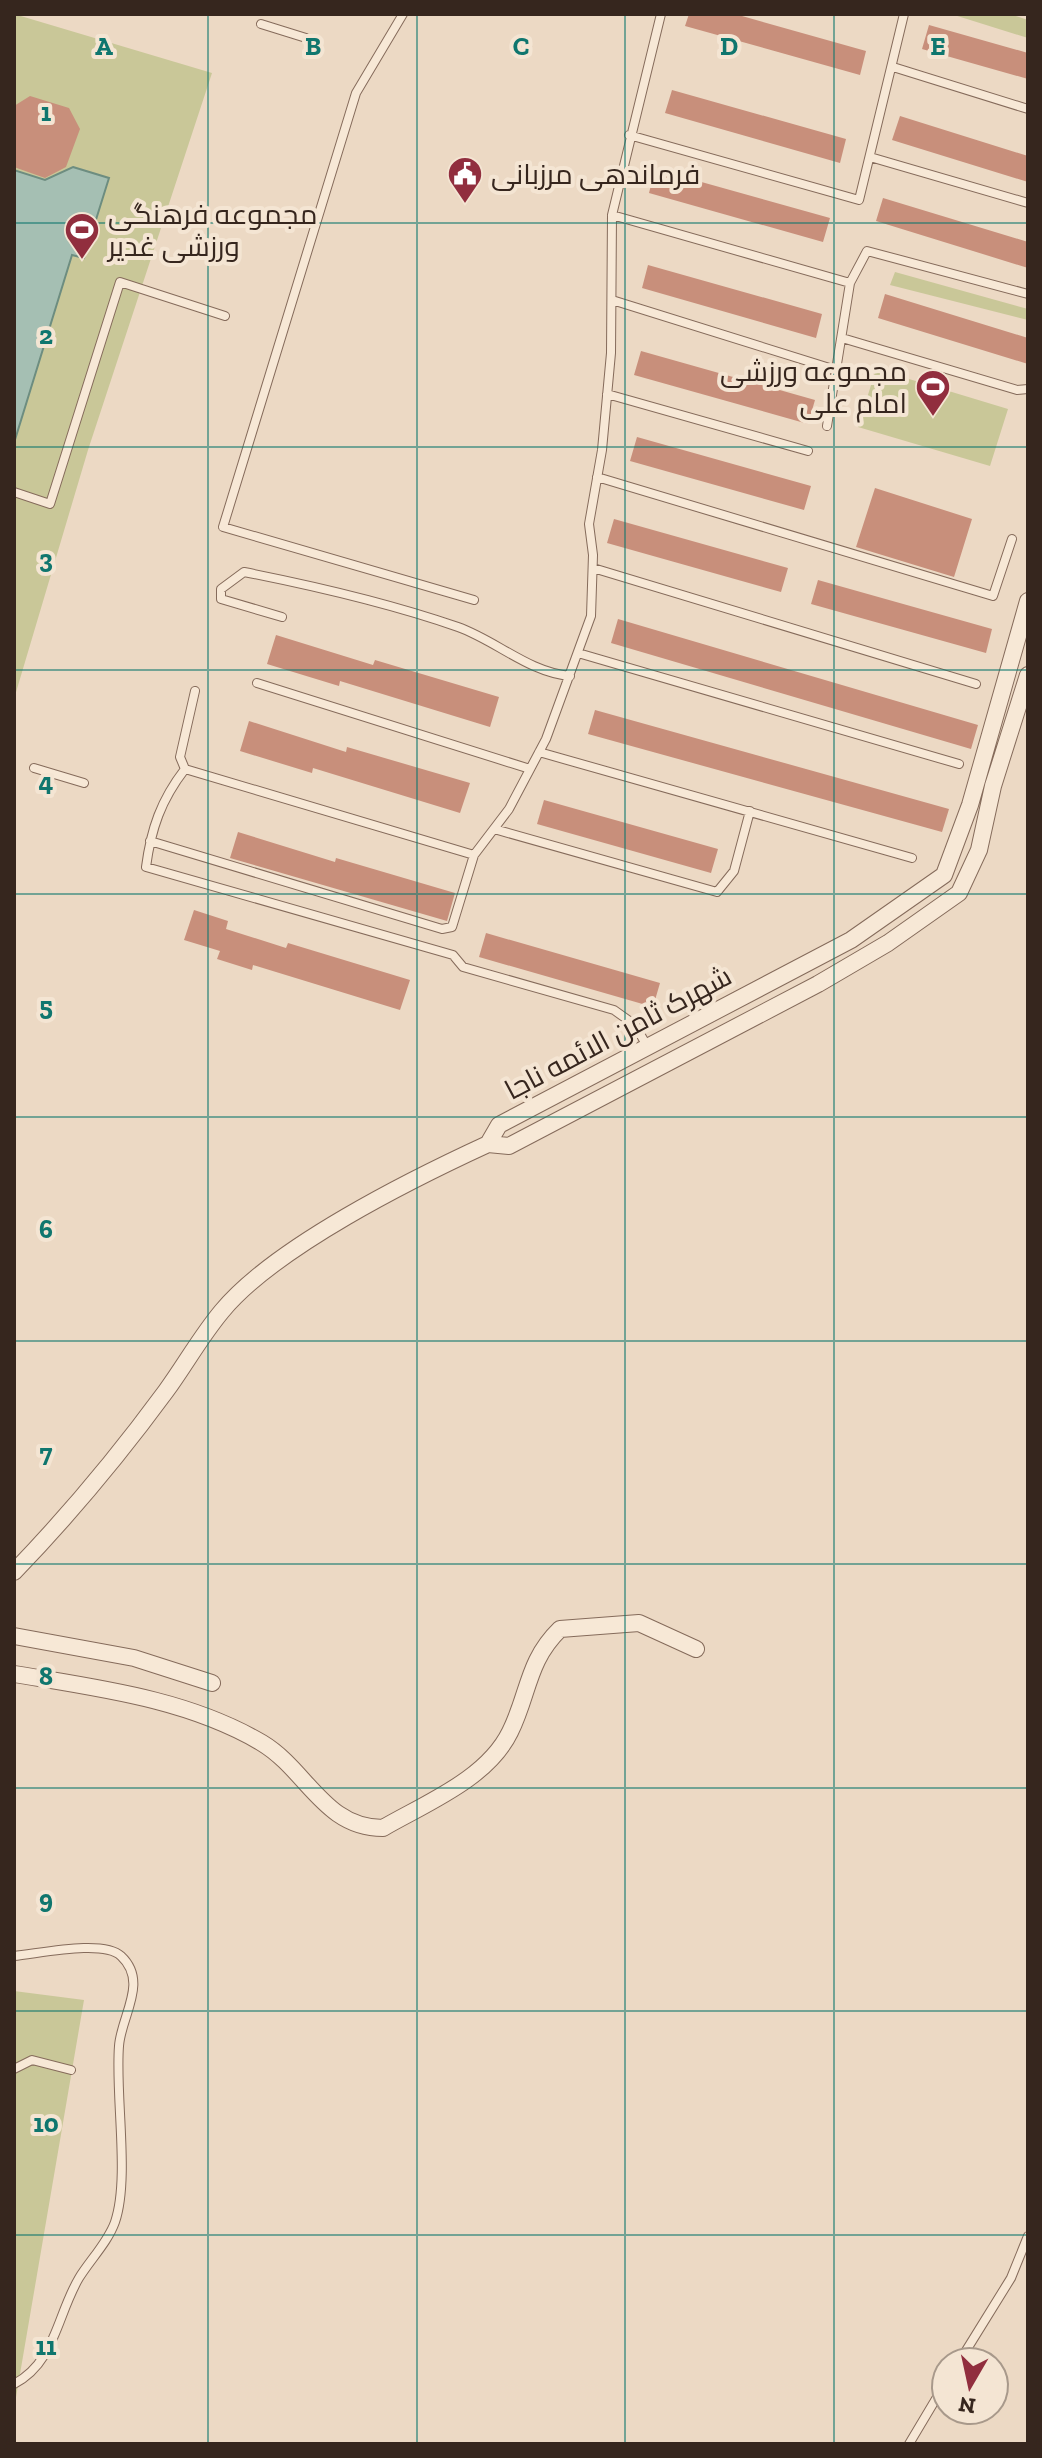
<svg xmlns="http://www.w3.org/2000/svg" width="1042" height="2458" viewBox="0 0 1042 2458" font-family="'Zilla Slab',Cairo,serif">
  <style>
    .green { fill: #c9c798 }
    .water { fill: #a5bfb3; stroke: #6d8d80; stroke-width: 2 }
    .building { fill: #c88f7b }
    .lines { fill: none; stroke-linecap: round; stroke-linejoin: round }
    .service-casing { stroke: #856b5b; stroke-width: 10 }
    .minor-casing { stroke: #856b5b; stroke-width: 18 }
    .service { stroke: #f7e8d6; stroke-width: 8 }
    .minor { stroke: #f7e8d6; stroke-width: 16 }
    .grid { fill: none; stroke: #0f766e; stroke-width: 2; stroke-opacity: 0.55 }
    .labels { text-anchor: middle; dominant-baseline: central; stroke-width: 8; stroke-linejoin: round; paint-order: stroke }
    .poi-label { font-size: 28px; fill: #36261e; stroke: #f4e5d3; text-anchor: start }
    .street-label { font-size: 28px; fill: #36261e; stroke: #f4e5d3 }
    .grid-label { font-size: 26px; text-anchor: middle; font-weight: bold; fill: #0f766e; stroke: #f4e5d3; stroke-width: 8; stroke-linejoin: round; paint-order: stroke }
  </style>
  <rect width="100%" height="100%" fill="#ecd9c4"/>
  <path class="green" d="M 14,14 L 212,73 L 88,450 L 14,699 Z
    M 951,14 L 1010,14 L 1028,20 L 1028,38 Z
    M 895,272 L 1028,309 L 1028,320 L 890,285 Z
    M 876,369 L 1008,409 L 990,466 L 858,427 Z
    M 14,1991 L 84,2000 L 14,2409 Z"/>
  <path class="water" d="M 73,167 L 109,178 L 84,258 L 72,255 L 14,443 L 14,170 L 45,180 Z"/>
  <path class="building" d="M 689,14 L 735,14 L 866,51 L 860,75 L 685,26 Z
    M 929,25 L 1028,53 L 1028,79 L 922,49 Z
    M 672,90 L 846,139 L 840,163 L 665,113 Z
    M 30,96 L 69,108 L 80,129 L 66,167 L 45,178 L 14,167 L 14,106 Z
    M 900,116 L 1028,156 L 1028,182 L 892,140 Z
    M 655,169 L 830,218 L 823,242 L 649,193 Z
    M 883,198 L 1028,242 L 1028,268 L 876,221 Z
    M 648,265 L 822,314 L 816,338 L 642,288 Z
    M 885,294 L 1028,338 L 1028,364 L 878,318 Z
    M 641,351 L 815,400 L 808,424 L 634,375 Z
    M 637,437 L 811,486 L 804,510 L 630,461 Z
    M 875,488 L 972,519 L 954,577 L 856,547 Z
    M 614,519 L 788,568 L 781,592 L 607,543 Z
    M 818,580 L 992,629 L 986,653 L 811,604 Z
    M 618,619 L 978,725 L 971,749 L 611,643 Z
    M 276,635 L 373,665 L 375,660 L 499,697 L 490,727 L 340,681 L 339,686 L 267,664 Z
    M 595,710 L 949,809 L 942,832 L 588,734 Z
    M 249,721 L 346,752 L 347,747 L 470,783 L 460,813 L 313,768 L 312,773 L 240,751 Z
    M 544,800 L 718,849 L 711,873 L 537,824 Z
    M 238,832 L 335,862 L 336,858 L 455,893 L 447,921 L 230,858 Z
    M 194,910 L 228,921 L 226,929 L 286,948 L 288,943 L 410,980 L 400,1010 L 253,965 L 252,970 L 217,959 L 220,951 L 184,940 Z
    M 486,933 L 660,983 L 653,1007 L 479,957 Z"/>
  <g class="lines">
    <defs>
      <path id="service" d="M 403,14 L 356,93 L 223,527 L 474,600
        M 261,24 L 306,38
        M 893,67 L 1028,109
        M 629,135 L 859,200 L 904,14
        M 870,157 L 1028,203
        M 612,215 L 850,283
        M 612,300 L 836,370
        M 842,338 L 1017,390 L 1028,389
        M 607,394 L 808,451
        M 827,426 L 850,283 L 867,251 L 1028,294
        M 597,477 L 993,596 L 1012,539
        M 14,492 L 50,504 L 120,282 L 225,316
        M 593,568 L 976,684
        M 282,617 L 221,599 L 221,589 L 244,572 C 315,586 389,603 458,627 C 497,641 528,672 570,676
        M 578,653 L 959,764
        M 257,683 L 530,769
        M 539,752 L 912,858
        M 34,768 L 84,783
        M 185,769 C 161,800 151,829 146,867 L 453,955 L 463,967 L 614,1010 L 635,1025 L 647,1046
        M 185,769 L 474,855
        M 185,769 L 180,757 L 195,691
        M 494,829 L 717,892 L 734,871 L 750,811
        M 150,841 L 442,929 L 452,927 L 474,855 L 509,809 L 546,739 L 591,616 L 593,555 L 589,524 L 602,450 L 611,353 L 612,215 L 661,14
        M 14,1956 C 38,1954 103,1939 121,1956 C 149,1982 121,2016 119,2046 C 115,2096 130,2178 115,2222 C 108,2242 90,2260 79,2278 C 57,2315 55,2363 14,2384
        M 14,2069 L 32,2060 L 71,2070
        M 959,2362 L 1011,2278 L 1028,2236
        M 909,2444 L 946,2382"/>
      <path id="minor" d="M 1028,601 L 970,805 L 944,875 L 851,940 L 499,1125 L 488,1144 L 509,1146 L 818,984 L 888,943 L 959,893 L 979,850 L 993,786 L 1028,675
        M 14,1572 C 69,1515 119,1455 166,1391 C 185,1365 201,1336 222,1311 C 275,1247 412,1179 488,1144
        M 14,1636 L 134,1658 L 212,1683
        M 14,1674 C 97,1688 188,1699 262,1743 C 307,1770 324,1828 383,1828 C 426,1803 487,1779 510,1732 C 529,1694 527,1661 560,1629 L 639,1623 L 696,1649"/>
    </defs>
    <use href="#service" class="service-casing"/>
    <use href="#minor" class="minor-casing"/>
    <use href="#service" class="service"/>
    <use href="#minor" class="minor"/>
  </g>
  <path class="grid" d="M 208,14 L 208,2444M 417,14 L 417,2444M 625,14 L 625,2444M 834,14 L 834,2444M 14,223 L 1028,223M 14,447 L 1028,447M 14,670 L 1028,670M 14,894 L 1028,894M 14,1117 L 1028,1117M 14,1341 L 1028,1341M 14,1564 L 1028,1564M 14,1788 L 1028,1788M 14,2011 L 1028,2011M 14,2235 L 1028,2235"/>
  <defs>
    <symbol id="civic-pin" viewBox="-11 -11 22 30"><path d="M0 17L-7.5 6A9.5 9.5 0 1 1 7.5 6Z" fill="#912e3e" stroke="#f4e5d3"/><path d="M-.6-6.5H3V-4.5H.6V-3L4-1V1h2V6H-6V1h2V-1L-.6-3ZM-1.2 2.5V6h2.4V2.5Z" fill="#fff"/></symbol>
    <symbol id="stadium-pin" viewBox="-11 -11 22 30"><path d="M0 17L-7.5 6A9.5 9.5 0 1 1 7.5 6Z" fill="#912e3e" stroke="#f4e5d3"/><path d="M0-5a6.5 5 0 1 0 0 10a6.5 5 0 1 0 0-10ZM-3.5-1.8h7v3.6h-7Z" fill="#fff"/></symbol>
  </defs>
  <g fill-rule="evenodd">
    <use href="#civic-pin" x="445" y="154" width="40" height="54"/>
    <use href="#stadium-pin" x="62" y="210" width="40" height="54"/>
    <use href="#stadium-pin" x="913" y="367" width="40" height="54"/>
  </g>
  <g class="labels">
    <g class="poi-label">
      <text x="491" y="174">فرماندهی مرزبانی</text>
      <text x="108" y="214">مجموعه فرهنگی<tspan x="108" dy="32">ورزشی غدیر</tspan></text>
      <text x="907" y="371" text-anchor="end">مجموعه ورزشی<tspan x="907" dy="32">امام علی</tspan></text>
    </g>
    <g class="street-label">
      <text transform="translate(618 1033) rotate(-28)">شهرک ثامن الائمه ناجا</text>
    </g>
  </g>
  <g class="grid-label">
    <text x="104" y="55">A</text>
    <text x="313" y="55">B</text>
    <text x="521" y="55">C</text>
    <text x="729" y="55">D</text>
    <text x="938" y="55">E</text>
    <text x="46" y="121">1</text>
    <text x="46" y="344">2</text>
    <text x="46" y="568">3</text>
    <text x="46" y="791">4</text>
    <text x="46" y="1015">5</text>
    <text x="46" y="1238">6</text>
    <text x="46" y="1462">7</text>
    <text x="46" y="1685">8</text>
    <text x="46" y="1908">9</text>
    <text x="46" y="2132">10</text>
    <text x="46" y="2355">11</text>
  </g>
  <rect width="1042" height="2458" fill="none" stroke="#36261e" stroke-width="32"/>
  <g transform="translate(970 2386) rotate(189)"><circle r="38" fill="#f4e5d3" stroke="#a8998b" stroke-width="2"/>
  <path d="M0-6L14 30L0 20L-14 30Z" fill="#912e3e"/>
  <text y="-12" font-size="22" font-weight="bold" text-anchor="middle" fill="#36261e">N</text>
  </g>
</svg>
